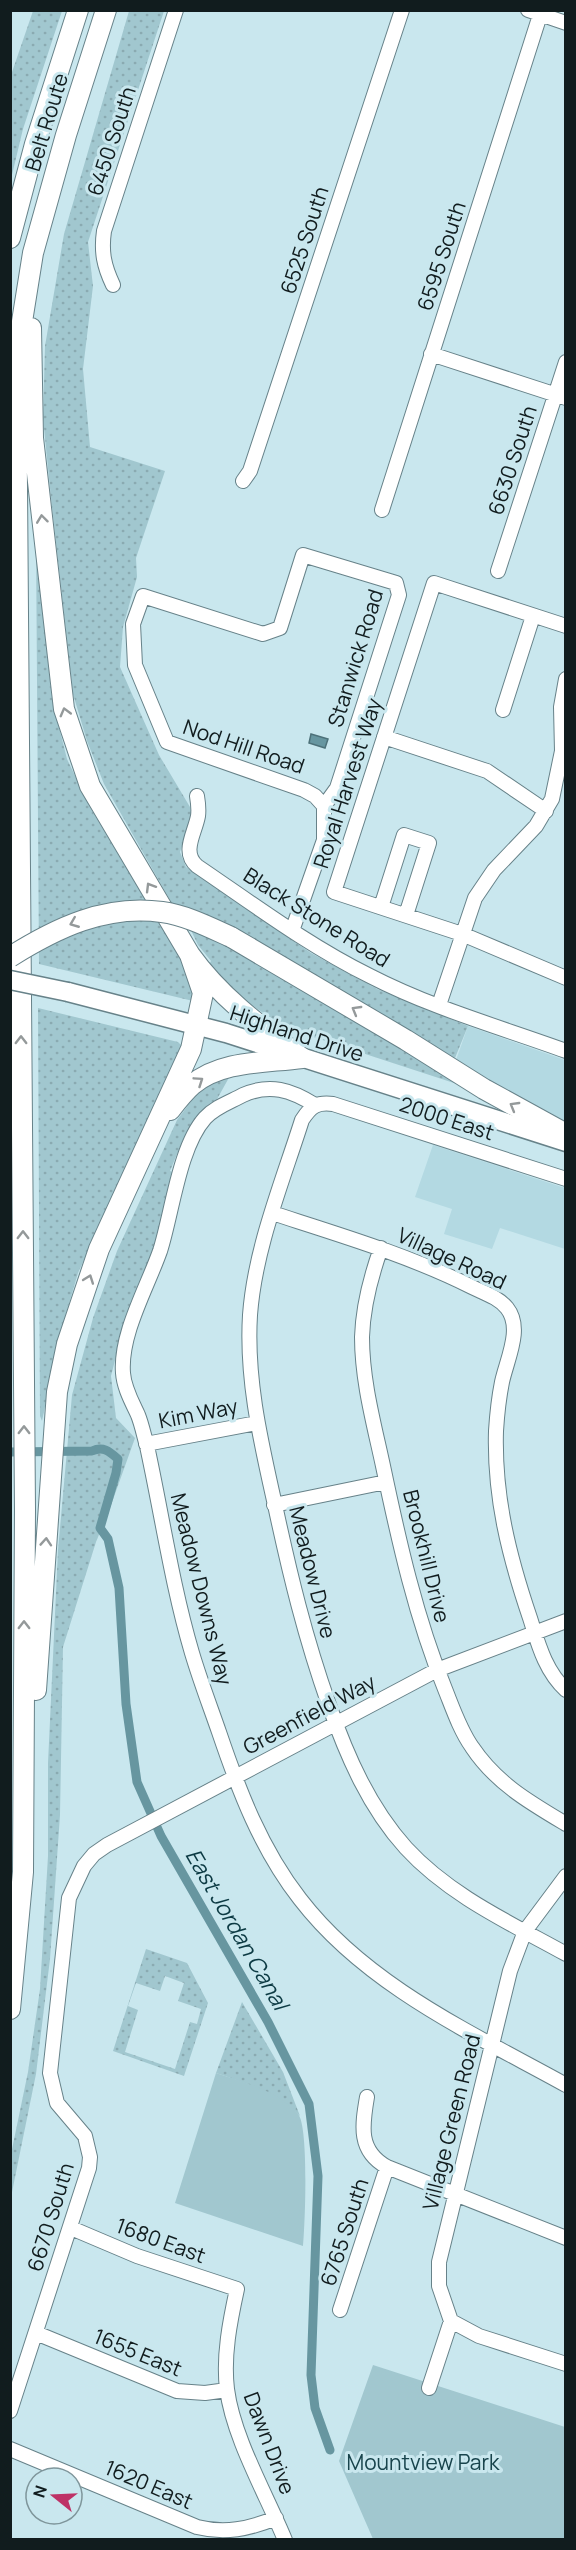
<svg xmlns="http://www.w3.org/2000/svg" width="576" height="2550" viewBox="0 0 576 2550" font-family="Manrope,sans-serif">
  <style>
    .built { fill: #b3d9e2 }
    .grass { fill: url(#grass-dots); fill-rule: evenodd }
    .park { fill: #a1c7cf }
    .water { fill: #6796a0; stroke: #4d7179; stroke-width: 1.5 }
    .lines { fill: none; stroke-linecap: round; stroke-linejoin: round }
    .canal { stroke: #6796a0; stroke-width: 9 }
    .minor-casing { stroke: #678289; stroke-width: 16 }
    .major-casing { stroke: #678289; stroke-width: 21 }
    .highway-casing { stroke: #678289; stroke-width: 22 }
    .minor { stroke: #fff; stroke-width: 14 }
    .major { stroke: #fff; stroke-width: 18 }
    .highway { stroke: #fff; stroke-width: 20 }
    .major-bridge-casing { stroke: #678289; stroke-width: 21; stroke-linecap: butt }
    .highway-bridge-casing { stroke: #678289; stroke-width: 22; stroke-linecap: butt }
    .major-bridge { stroke: #fff; stroke-width: 18 }
    .highway-bridge { stroke: #fff; stroke-width: 20 }
    .oneway { stroke: #94999a }
    .labels { text-anchor: middle; dominant-baseline: central; stroke-width: 6; stroke-linejoin: round; paint-order: stroke }
    .street-label { font-size: 21px; fill: #111c1e; stroke: #c9e7ee }
    .park-label { font-size: 21px; fill: #18444c; stroke: #c9e7ee }
    .water-label { font-size: 22px; font-style: italic; fill: #0c3a43; stroke: #c9e7ee }
  </style>
  <defs>
    <pattern id="grass-dots" width="8" height="8" patternUnits="userSpaceOnUse" patternTransform="scale(1.5)"><rect width="8" height="8" fill="#a1c7cf"/><path d="M2 2h.1M6 6h.1" fill="none" stroke="#8aaab1" stroke-width="1.8" stroke-linecap="round"/></pattern>
  </defs>
  <rect width="100%" height="100%" fill="#c9e7ee"/>
  <path class="built" d="M 468,1026 L 565,1060 L 565,1124 L 455,1063 Z
    M 433,1145 L 565,1188 L 565,1249 L 500,1228 L 492,1249 L 444,1234 L 452,1209 L 415,1197 Z"/>
  <path class="grass" d="M 33,11 L 62,11 L 23,129 L 11,179 L 11,75 Z
    M 129,11 L 164,11 L 88,242 L 93,286 L 83,369 L 90,447 L 165,471 L 136,558 L 137,577 L 123,627 L 120,667 L 159,755 L 190,807 L 192,817 L 180,852 L 186,867 L 311,953 L 377,989 L 468,1026 L 455,1058 L 347,998 L 174,907 L 104,784 L 87,741 L 73,694 L 51,498 L 43,418 L 45,346 L 64,234 Z
    M 36,539 L 52,699 L 67,759 L 91,809 L 191,976 L 196,996 L 193,1001 L 39,964 Z
    M 188,924 L 325,1000 L 458,1083 L 457,1084 L 298,1032 C 261,1015 237,995 207,968 L 211,961 L 198,945 Z
    M 38,1008 L 178,1042 L 182,1046 L 78,1273 L 59,1338 L 42,1421 L 40,1416 Z
    M 231,1074 L 216,1101 L 184,1137 L 170,1171 L 175,1173 L 149,1266 L 126,1317 L 111,1376 L 116,1418 L 135,1438 L 110,1508 L 96,1542 L 63,1647 L 60,1815 L 50,1959 L 36,2074 L 11,2197 L 11,2154 L 28,2072 L 40,1989 L 48,1856 L 48,1763 L 58,1550 L 72,1395 L 93,1318 L 117,1251 L 177,1120 L 195,1096 L 218,1079 Z
    M 146,1949 L 187,1963 L 208,2003 L 184,2076 L 113,2051 ZM 165,1976 L 184,1983 L 178,2001 L 201,2009 L 197,2024 L 190,2022 L 175,2069 L 125,2052 L 138,2010 L 128,2006 L 136,1983 L 160,1991 Z
    M 242,2002 L 283,2072 L 300,2116 C 276,2093 248,2084 216,2073 Z"/>
  <path class="park" d="M 216,2073 C 245,2083 277,2090 298,2114 C 309,2126 305,2226 303,2246 L 175,2203 Z
    M 373,2365 L 565,2427 L 565,2539 L 373,2539 L 339,2461 Z"/>
  <path class="water" d="M 311,734 L 328,739 L 325,748 L 309,743 Z"/>
  <g class="lines">
    <path class="canal" d="M 10,1452 L 92,1451 C 103,1446 109,1451 118,1459 L 116,1473 L 100,1528 L 108,1539 L 119,1588 L 126,1704 L 137,1782 L 161,1836 L 268,2022 L 309,2104 L 318,2176 L 311,2375 L 315,2408 L 330,2450"/>
    <defs>
      <path id="minor" d="M 528,10 L 566,23
        M 113,285 C 104,266 101,252 104,231 L 176,10
        M 431,354 L 566,398
        M 243,481 L 250,471 L 402,10
        M 382,510 L 540,15
        M 498,571 L 566,362
        M 566,626 L 434,583 L 334,892 L 462,934 L 566,978
        M 503,710 L 533,616
        M 384,737 L 487,771 L 546,811
        M 197,796 C 198,802 199,809 198,816 C 195,833 181,852 197,866 C 253,904 309,946 370,976 C 432,1008 500,1027 566,1051
        M 381,907 L 404,835 L 429,843 L 406,915
        M 292,931 L 324,840 L 324,806 L 315,796 L 304,790 L 167,742 L 135,665 L 133,624 L 143,596 L 263,634 L 280,628 L 303,555 L 396,583 L 399,595 L 337,788 L 324,806
        M 439,1005 L 475,898 L 494,870 L 536,826 L 552,799 L 562,751 L 561,707 L 566,679
        M 315,1105 C 291,1090 270,1083 243,1095 C 230,1102 215,1107 205,1118 C 179,1147 172,1214 160,1251 C 147,1288 120,1334 123,1373 C 124,1388 132,1402 138,1415 C 142,1425 144,1436 147,1446 C 162,1515 172,1585 192,1653 C 200,1680 210,1706 219,1732 C 239,1791 261,1849 300,1899 C 367,1986 472,2033 566,2085
        M 566,1179 L 333,1104 C 317,1102 311,1106 302,1120 C 282,1183 255,1248 250,1315 C 246,1380 261,1442 275,1505 C 290,1575 305,1637 329,1705 C 347,1756 369,1807 406,1848 C 449,1895 510,1923 566,1954
        M 272,1213 C 340,1235 408,1255 472,1287 C 484,1293 498,1297 507,1308 C 523,1328 507,1359 502,1382 C 499,1397 497,1415 496,1431 C 494,1497 509,1556 530,1618 C 538,1643 545,1671 566,1690
        M 381,1248 C 371,1276 363,1306 362,1337 C 362,1381 374,1424 383,1466 C 399,1542 416,1618 445,1689 C 453,1709 460,1730 472,1747 C 496,1783 529,1802 566,1824
        M 146,1444 L 257,1423
        M 274,1505 L 386,1482
        M 367,2097 C 362,2126 358,2151 387,2167 L 566,2238
        M 71,2228 L 137,2256 L 237,2289 C 230,2321 223,2356 227,2389 C 233,2437 266,2494 285,2540
        M 340,2310 L 387,2167
        M 451,2321 L 479,2336 L 566,2364
        M 36,2333 L 177,2391 L 205,2393 L 227,2390
        M 429,2388 L 451,2321 L 439,2286 L 439,2262 L 510,1971 L 525,1931 L 566,1876
        M 10,2411 L 89,2168 L 90,2157 L 85,2136 L 57,2103 L 50,2073 L 69,1898 L 84,1866 L 94,1854 L 107,1845 L 437,1670 L 566,1621
        M 10,2449 L 197,2527 C 225,2534 249,2529 276,2518"/>
      <path id="major" d="M 68,992 L 226,1033 L 566,1142"/>
      <path id="highway" d="M 10,238 L 35,144 L 78,10
        M 31,328 L 33,438 L 64,709 L 90,786 L 190,955 C 220,997 261,1027 302,1058
        M 231,937 L 406,1040 L 484,1089 L 566,1134
        M 170,1110 C 177,1101 184,1092 192,1085 C 221,1060 267,1063 302,1058
        M 36,1690 L 57,1392 L 67,1344 L 99,1249 L 191,1049 L 203,993 L 190,955
        M 10,2009 L 23,1872 L 25,1510 L 16,359 L 33,253 L 66,135 L 106,10"/>
    </defs>
    <use href="#minor" class="minor-casing"/>
    <use href="#major" class="major-casing"/>
    <use href="#highway" class="highway-casing"/>
    <use href="#minor" class="minor"/>
    <use href="#major" class="major"/>
    <use href="#highway" class="highway"/>
    <defs>
      <path id="major-bridge" d="M 10,980 L 68,992"/>
      <path id="highway-bridge" d="M 10,957 C 56,928 106,904 162,912 C 185,915 209,927 231,937"/>
    </defs>
    <use href="#major-bridge" class="major-bridge-casing"/>
    <use href="#highway-bridge" class="highway-bridge-casing"/>
    <use href="#major-bridge" class="major-bridge"/>
    <use href="#highway-bridge" class="highway-bridge"/>
  </g>
  <defs><path id="oneway-chevron" d="M-2-3.5L2.5 0L-2 3.5" fill="none" stroke-width="1.6" stroke-linecap="round" stroke-linejoin="round" transform="scale(1.5)"/></defs>
  <g class="oneway">
    <use href="#oneway-chevron" transform="translate(42 519) rotate(-97)"/>
    <use href="#oneway-chevron" transform="translate(65 712) rotate(-105)"/>
    <use href="#oneway-chevron" transform="translate(150 887) rotate(-121)"/>
    <use href="#oneway-chevron" transform="translate(74 923) rotate(158)"/>
    <use href="#oneway-chevron" transform="translate(356 1010) rotate(-150)"/>
    <use href="#oneway-chevron" transform="translate(21 1040) rotate(-90)"/>
    <use href="#oneway-chevron" transform="translate(199 1081) rotate(-34)"/>
    <use href="#oneway-chevron" transform="translate(514 1106) rotate(-150)"/>
    <use href="#oneway-chevron" transform="translate(23 1235) rotate(-90)"/>
    <use href="#oneway-chevron" transform="translate(89 1279) rotate(-70)"/>
    <use href="#oneway-chevron" transform="translate(24 1430) rotate(-90)"/>
    <use href="#oneway-chevron" transform="translate(46 1542) rotate(-86)"/>
    <use href="#oneway-chevron" transform="translate(24 1625) rotate(-90)"/>
  </g>
  <g class="labels">
    <g class="street-label">
      <text transform="translate(46 122) rotate(-73)">Belt Route</text>
      <text transform="translate(111 141) rotate(-72)">6450 South</text>
      <text transform="translate(304 240) rotate(-72)">6525 South</text>
      <text transform="translate(441 256) rotate(-72)">6595 South</text>
      <text transform="translate(512 460) rotate(-72)">6630 South</text>
      <text transform="translate(355 658) rotate(-73)">Stanwick Road</text>
      <text transform="translate(244 746) rotate(19)">Nod Hill Road</text>
      <text transform="translate(347 783) rotate(-72)">Royal Harvest Way</text>
      <text transform="translate(317 917) rotate(32)">Black Stone Road</text>
      <text transform="translate(297 1033) rotate(18)">Highland Drive</text>
      <text transform="translate(447 1118) rotate(18)">2000 East</text>
      <text transform="translate(452 1258) rotate(25)">Village Road</text>
      <text transform="translate(198 1413) rotate(-11)">Kim Way</text>
      <text transform="translate(427 1556) rotate(76)">Brookhill Drive</text>
      <text transform="translate(313 1572) rotate(76)">Meadow Drive</text>
      <text transform="translate(202 1589) rotate(76)">Meadow Downs Way</text>
      <text transform="translate(309 1714) rotate(-28)">Greenfield Way</text>
      <text transform="translate(451 2122) rotate(-76)">Village Green Road</text>
      <text transform="translate(50 2217) rotate(-73)">6670 South</text>
      <text transform="translate(344 2232) rotate(-72)">6765 South</text>
      <text transform="translate(161 2240) rotate(20)">1680 East</text>
      <text transform="translate(138 2352) rotate(22)">1655 East</text>
      <text transform="translate(270 2443) rotate(69)">Dawn Drive</text>
      <text transform="translate(149 2484) rotate(23)">1620 East</text>
    </g>
    <g class="park-label">
      <text x="423" y="2462">Mountview Park</text>
    </g>
    <g class="water-label">
      <text transform="translate(237 1929) rotate(60)">East Jordan Canal</text>
    </g>
  </g>
  <rect width="576" height="2550" fill="none" stroke="#111c1e" stroke-width="24"/>
  <g transform="translate(54 2496) rotate(288)"><circle r="28" fill="#c9e7ee" stroke="#7f969b" stroke-width="1.5"/>
  <path d="M0-4.5L10 22L0 15L-10 22Z" fill="#be3266"/>
  <text y="-9" font-size="16" font-weight="bold" text-anchor="middle" fill="#111c1e">N</text>
  </g>
</svg>
